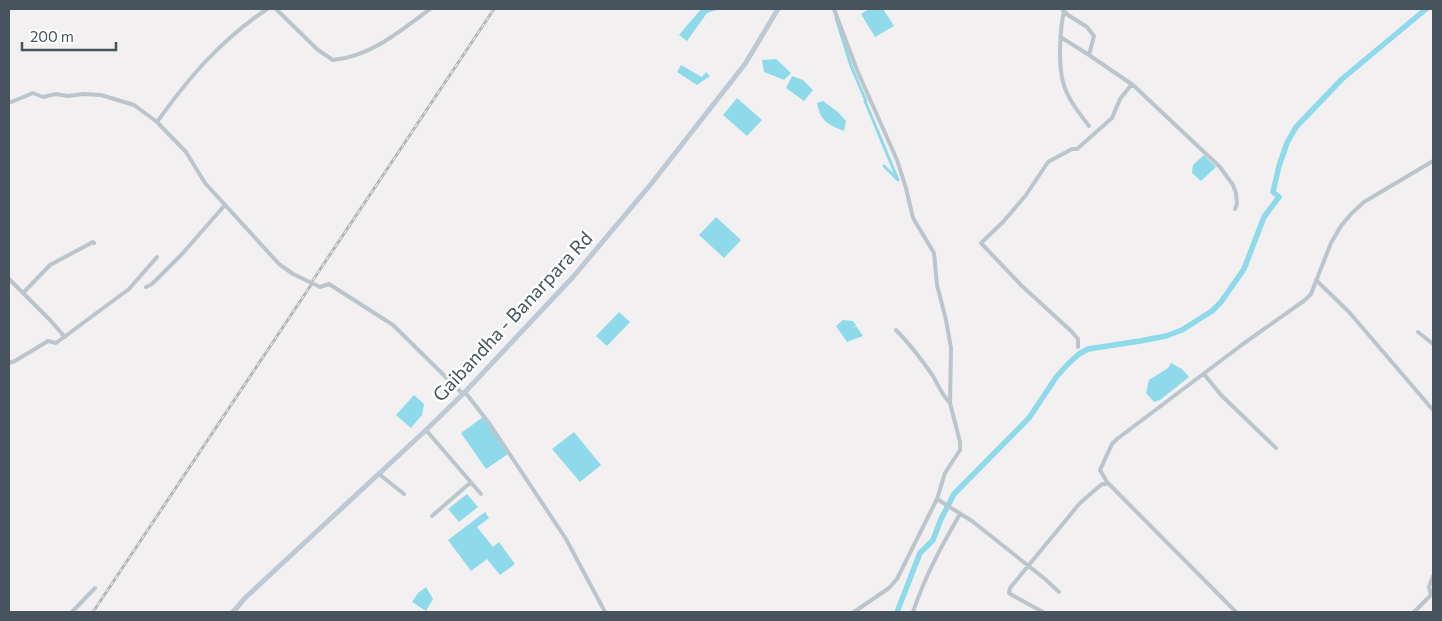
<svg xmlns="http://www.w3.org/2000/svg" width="1442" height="621" viewBox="0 0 1442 621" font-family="Commissioner,sans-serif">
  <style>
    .water { fill: #8edaea }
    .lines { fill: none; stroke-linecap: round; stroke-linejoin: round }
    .canal { stroke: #8edaea; stroke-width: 3 }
    .river { stroke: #8edaea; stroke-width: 5.5 }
    .street { stroke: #bcc5cc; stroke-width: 4 }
    .secondary { stroke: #bec9d3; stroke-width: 5 }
    .rail-casing { stroke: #b2b6ba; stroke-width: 3 }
    .rail { stroke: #fff; stroke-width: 1; stroke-dasharray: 4; stroke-linecap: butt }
    .labels { text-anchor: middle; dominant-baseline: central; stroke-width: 5; stroke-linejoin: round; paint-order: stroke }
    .street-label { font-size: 19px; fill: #48545d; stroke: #fff }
  </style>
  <rect width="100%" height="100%" fill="#f2f0f0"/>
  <path class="water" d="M 701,9 L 720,9 L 707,13 L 687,41 L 679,35 Z
    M 869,9 L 883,9 L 894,26 L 875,37 L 861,14 Z
    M 776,59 L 791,73 L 784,80 L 764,72 L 762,60 Z
    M 681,65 L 702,77 L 706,72 L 710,76 L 697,85 L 677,72 Z
    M 792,76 L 803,80 L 813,90 L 804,101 L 786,88 Z
    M 737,98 L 762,120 L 747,136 L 723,115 Z
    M 823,101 L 838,112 L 846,121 L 844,131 C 827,124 821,122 817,103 Z
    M 1204,155 L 1216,167 L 1201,181 L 1192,173 L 1193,165 Z
    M 716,217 L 741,240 L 724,258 L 699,235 Z
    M 619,312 L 630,322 L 607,346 L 596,336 Z
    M 843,320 L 853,321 L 856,325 L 852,328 L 856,326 L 863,336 L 847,342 L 836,326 Z
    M 1171,363 L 1182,369 L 1189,377 L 1160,400 L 1154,402 L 1146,393 L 1149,380 L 1168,368 Z
    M 414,395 L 424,404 L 422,415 L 411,428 L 396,415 Z
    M 483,417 L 508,454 L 486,469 L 461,433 Z
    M 574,432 L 601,465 L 580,482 L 552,449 Z
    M 467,494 L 478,507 L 459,522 L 448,509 Z
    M 485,512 L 489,518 L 477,527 L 493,547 L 499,542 L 515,564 L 500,575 L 487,559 L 471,571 L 448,540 Z
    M 426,587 L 433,599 L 426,611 L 412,602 L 418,593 Z"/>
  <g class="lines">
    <path class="canal" d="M 836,18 L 851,66 L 866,101
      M 865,101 L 898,180 L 884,166"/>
    <path class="river" d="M 897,612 L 920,553 L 933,540 L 941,519 L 954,494 L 1029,418 L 1057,376 L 1069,363 L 1079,354 L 1088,349 L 1140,341 L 1166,336 L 1182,330 L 1212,311 L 1221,302 L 1244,269 L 1264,217 L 1279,197 L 1273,192 L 1279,166 L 1287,143 L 1296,127 L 1342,79 L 1426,9"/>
    <path class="street" d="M 276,9 L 318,50 L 333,60 C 370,57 402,30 430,9
      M 834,9 L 857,70 L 897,160 L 906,188 L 913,218 L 934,253 L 937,285 L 946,320 L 951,348 L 950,403 L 960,442 L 960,450 L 945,473 L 937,499 L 897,579 L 889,588 L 854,612
      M 1062,9 L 1068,15 L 1087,27 L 1094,36 L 1089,55 L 1133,85 L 1220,167 L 1233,185 L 1236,193 L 1237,204 L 1235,209
      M 1064,11 C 1060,29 1058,63 1063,82 C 1067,98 1079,113 1089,126
      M 1062,38 L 1089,55
      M 9,103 L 33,93 L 43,97 L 56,94 L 68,96 L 83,94 L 101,95 L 134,105 L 157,122 L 186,152 L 205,183 L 279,264 L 293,274 L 320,287 L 329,284 L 393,325 L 463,394
      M 157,122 C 190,76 220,41 267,9
      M 9,279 L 49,319 L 65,337
      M 1316,280 L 1349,312 L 1433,410
      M 146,287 L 152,284 L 182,254 L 225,205
      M 23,293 L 50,265 L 93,242 L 94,243
      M 896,330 C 909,343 922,360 933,376 C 938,385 942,395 950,403
      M 1418,332 L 1433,344
      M 1078,347 L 1078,339 L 1071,331 L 1021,285 L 981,243 L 1003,222 L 1026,195 L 1048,162 L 1072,149 L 1077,149 L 1112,118 L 1120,99 L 1132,84
      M 9,363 L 15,361 L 48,341 L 56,343 L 129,289 L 157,257
      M 1204,374 L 1221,395 L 1276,448
      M 465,392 L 489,423 L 566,539 L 605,612
      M 426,430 L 481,494
      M 379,474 L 404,494
      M 1107,482 L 1236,612
      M 937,499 L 972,521 L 1045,579 L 1059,592
      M 432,516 L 470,483
      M 72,612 L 95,588
      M 913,612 C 925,576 941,547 960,514
      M 1043,612 L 1012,595 L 1009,593 L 1010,588 L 1080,503 L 1102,484 L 1106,484 L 1107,482 L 1100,470 L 1112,444 L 1117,439 L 1243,344 L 1305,300 L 1311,294 L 1331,243 L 1341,226 L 1351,214 L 1364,202 L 1433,161
      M 1414,612 L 1431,595 L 1429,587 L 1433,576"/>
    <path class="secondary" d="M 233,612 L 245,598 L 426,430 L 465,392 L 573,277 L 651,184 L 745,64 L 778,9"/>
    <defs>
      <path id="rail" d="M 313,280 L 494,9
        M 93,612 L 311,285"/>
    </defs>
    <use href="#rail" class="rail-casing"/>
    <use href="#rail" class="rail"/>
  </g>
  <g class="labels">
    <g class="street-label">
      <text transform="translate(512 316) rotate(-47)">Gaibandha - Banarpara Rd</text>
    </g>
  </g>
  <rect width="1442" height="621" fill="none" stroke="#48545d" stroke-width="20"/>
  <path d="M22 42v8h94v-8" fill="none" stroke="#48545d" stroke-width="2.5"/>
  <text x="30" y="42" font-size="15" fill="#48545d" stroke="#ffffff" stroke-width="4" paint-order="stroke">200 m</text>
</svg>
